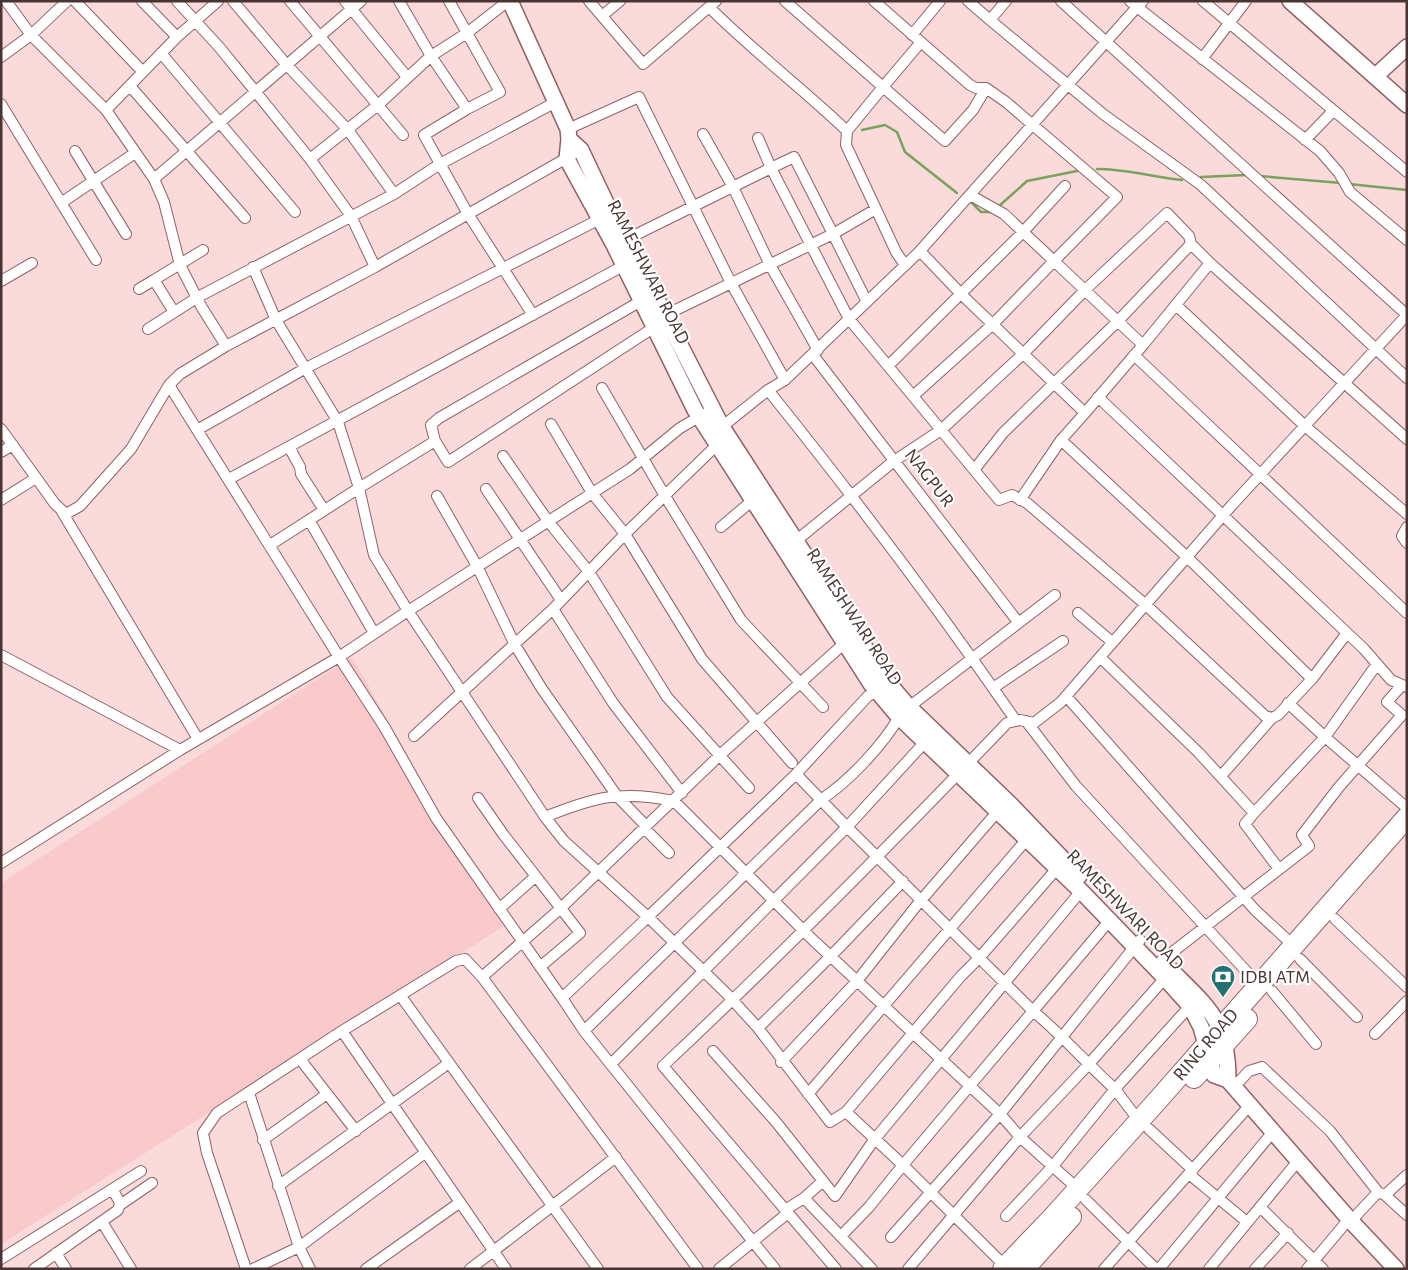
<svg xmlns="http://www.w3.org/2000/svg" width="1408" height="1270" viewBox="0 0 1408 1270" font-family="'Alegreya Sans',sans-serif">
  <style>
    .built { fill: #fac9cb }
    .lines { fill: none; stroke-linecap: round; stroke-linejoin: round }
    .stream { stroke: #79a25d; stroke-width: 2.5 }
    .street-casing { stroke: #906264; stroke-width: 12 }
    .secondary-casing { stroke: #906264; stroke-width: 18 }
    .highway-casing { stroke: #906264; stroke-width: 22 }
    .street { stroke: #fff; stroke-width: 10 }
    .secondary { stroke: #fff; stroke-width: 15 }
    .highway { stroke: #fff; stroke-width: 20 }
    .labels { text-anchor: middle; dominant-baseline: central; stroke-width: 4.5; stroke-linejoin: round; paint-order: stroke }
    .street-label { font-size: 19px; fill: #483434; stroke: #fff }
    .poi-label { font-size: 19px; fill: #483434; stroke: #fff; text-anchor: start }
  </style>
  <rect width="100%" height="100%" fill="#fadada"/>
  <path class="built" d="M 352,657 L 504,926 L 1,1244 L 1,883 Z"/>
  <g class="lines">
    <path class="stream" d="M 862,130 L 885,125 L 897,132 L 905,152 L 957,193
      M 1097,169 C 1126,169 1153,177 1182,180
      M 1259,176 L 1341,183
      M 1201,177 L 1246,175
      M 1349,184 L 1407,190
      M 969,200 L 981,212 L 993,212
      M 998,207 L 1027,181 L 1082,170"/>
    <defs>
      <path id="street" d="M 6,1 L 31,35 L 106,110 L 154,179 L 164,202 L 180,265 L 201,306 L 226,346
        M 75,1 L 143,72
        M 142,1 L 177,37
        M 177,1 L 220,48 L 310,159 L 378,105 L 431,56 L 467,109 L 500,92 L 467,33 L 508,1
        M 233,1 L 286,64 L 348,130 L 394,194
        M 290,1 L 403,135
        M 345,1 L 407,77
        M 399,1 L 431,56 L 467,33 L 449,1
        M 589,1 L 643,64 L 716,1
        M 785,1 L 883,87 L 847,131 L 846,145 L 876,209
        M 874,1 L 970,85 L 976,88 L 986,88 L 1006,102 L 1117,197 L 1054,261 L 1004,214 L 970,195
        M 968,1 L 990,20 L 1006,1
        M 1061,1 L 1407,315
        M 1143,1 L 1137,7 L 1320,151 L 1339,173 L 1350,192 L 1407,240
        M 1203,1 L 1407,172
        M 709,7 C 753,51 802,88 847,131
        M 602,16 L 620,1
        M 990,20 L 1103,114 L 1201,185 L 1407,378
        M 912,35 L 940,1
        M 921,42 L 883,87 L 945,141 L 973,110 L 986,88
        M 161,53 L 295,212
        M 1,57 L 31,35 L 67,1
        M 1202,59 L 1246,1
        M 130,86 L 245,218
        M 1,104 L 96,260
        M 467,109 L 424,135 L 468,214 L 533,315
        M 106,110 L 177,37 L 218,1
        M 568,129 L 639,97 L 731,283 L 785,380
        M 703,134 L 733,187 L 770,265 L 818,350
        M 758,138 L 771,168 L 794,157 L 833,234 L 876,209 L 896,252 L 905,265
        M 1305,140 L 1333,111
        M 75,151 L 126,234
        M 310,159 L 351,216 L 375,267
        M 154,179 L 361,1
        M 61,203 L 135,153
        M 619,243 L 771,168 L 849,319 L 888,366 L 1023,232 L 1065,186
        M 920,251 L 961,294 L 1085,413 L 1061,440
        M 1210,263 L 1407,439
        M 253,267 L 276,320 L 338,422 L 359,488 L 270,545
        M 1,281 L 32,263
        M 139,289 L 154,280
        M 1176,305 L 1305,426 L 1407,514
        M 174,312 L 154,280 L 203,250
        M 661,317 L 833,234 L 867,302
        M 148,329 L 198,297 L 394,194 L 440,164 L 554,103
        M 813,355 L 1018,622
        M 1134,355 L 1407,613
        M 888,366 L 999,500 L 1012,495 L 1027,503 L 1146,605 L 1265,716 L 1272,718 L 1278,715 L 1312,679 L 1187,557 L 1061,440 L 1020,500
        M 169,385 L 339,657 L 408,611 L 374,555 L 359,488 L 435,441 L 448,462 L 653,328
        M 602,388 L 665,496 L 741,620 L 823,707
        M 768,390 C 854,497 938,608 1016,721
        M 913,396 L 993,324 L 1054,261 L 1143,345 L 1085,413
        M 1098,397 L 1364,649 L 1391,680 L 1407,687
        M 551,424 L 592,493 L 625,534 L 702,659 L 792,763
        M 1,429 L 55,504 L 66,514 L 80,506 L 131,449 L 169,385 L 180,374 L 226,346 L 375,267 L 572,155
        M 197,430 L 306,368 L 600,219
        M 718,430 L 768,390 L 785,380 L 918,253 L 1137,7 L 1130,1
        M 435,441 L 431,425 L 439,418 L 641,301
        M 721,441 L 625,534 L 553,609 L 462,692 L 545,817 C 594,797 621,790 674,801 L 813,940 L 1000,1114 L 1020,1137 L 1078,1189
        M 289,447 L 300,467 L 301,474 L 324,510
        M 1,452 L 13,445
        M 503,456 L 548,521 L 589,572 L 667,697 L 749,788
        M 974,470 L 1003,433 L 1118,321 L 1191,244 L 1210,263 L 1143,345
        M 229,479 L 623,266
        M 486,489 L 561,600
        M 437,496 L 477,566 L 515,645 L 542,689 L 617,796 L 646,826
        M 1,500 L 36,478
        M 61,510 L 198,739
        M 309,520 L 374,633
        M 721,527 L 753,500
        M 1407,527 L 1402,536 L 1407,543
        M 792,544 L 894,461 L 941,430 L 1023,354 L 1085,290 L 1167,213 L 1189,236 L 1191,244
        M 553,609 L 613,703 L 682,793
        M 1078,613 L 1112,642
        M 1,655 L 180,750 L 1,863
        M 1100,657 L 1199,753 L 1254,813 L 1325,737 L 1288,703
        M 1377,664 L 1325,737 L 1407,808
        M 1312,679 L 1347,633
        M 993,688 L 1063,641
        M 1066,696 L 1255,910 L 1295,947
        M 909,707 L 1055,595
        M 1026,721 L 1076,786 L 1259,985
        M 414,736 L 462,692 L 408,611 L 630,469 L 680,428 L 704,414
        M 180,750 L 339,657 L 385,728 L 436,818 L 562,998
        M 796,774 L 847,827 L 1033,1011 L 903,1165 L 846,1112 L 830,1122 L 758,1028 L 728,995 L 648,917 L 796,774 L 868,696 L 877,692
        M 1221,776 L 1272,718
        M 478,798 L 503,834 L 580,933 L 540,967
        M 1254,813 L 1245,824 L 1279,869
        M 545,817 L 564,841 L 648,917 L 562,998 L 584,1031 L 822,799 C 849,781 883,745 899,717
        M 644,828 L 669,853
        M 499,909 L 535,877
        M 1335,919 L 1407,987
        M 1300,959 L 1357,1017
        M 1161,961 L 1309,846 L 1302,835 L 1339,787 L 1402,715 L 1387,702 L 1402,685
        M 1272,991 L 1316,1044
        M 400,995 L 598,1269
        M 758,1028 L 832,955 L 903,881
        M 342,1031 L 506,1269
        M 584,1031 L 775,1269
        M 1375,1034 L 1407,1001
        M 713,1051 L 776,1122 L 823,1181
        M 300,1059 L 356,1131
        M 781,1062 L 857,981 L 917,905 L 998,811
        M 611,1064 L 847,827 L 925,742
        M 1234,1087 L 1249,1071 L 1262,1067 L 1330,1131 L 1378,1192
        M 249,1093 L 299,1247 L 310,1269
        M 808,1094 L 1027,839
        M 846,1112 L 961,976 L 980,957 L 1060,865
        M 1139,1121 L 1115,1089 L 1190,1006
        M 1149,1129 L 1193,1170
        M 263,1140 L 327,1094
        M 1189,1174 L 1247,1222
        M 278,1186 L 449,1063
        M 1385,1195 L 1407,1175
        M 804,1198 L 872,1269
        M 1086,1200 L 1156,1269
        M 120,1205 L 152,1183
        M 1260,1207 L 1323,1269
        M 785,1210 L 804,1198 L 823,1181 L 835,1196 L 874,1140 L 1081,891
        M 788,1213 L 836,1269
        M 1006,1216 L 1053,1166 L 1115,1089 C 1087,1064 1062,1035 1033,1011 L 1110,920
        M 1351,1221 L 1378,1192 L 1385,1195 L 1407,1215
        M 102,1222 L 131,1269
        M 841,1236 L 869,1207 L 903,1165 L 1005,1266
        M 891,1237 L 1000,1114 L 1140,940
        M 56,1253 L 66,1269
        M 1,1259 L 141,1171
        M 34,1269 L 118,1210 L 120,1203 L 113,1190
        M 246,1269 L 207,1153 L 203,1133 L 217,1113 L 342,1031 L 456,961 L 465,959 L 482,977
        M 253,1269 L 299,1247 L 425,1153
        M 366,1269 L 459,1203
        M 470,1269 L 616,1157
        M 698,1269 L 482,977 L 561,908 L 720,755 L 848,640
        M 719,1269 L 788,1213 L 663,1066 C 781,955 895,840 1007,723 L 1020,720 L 1034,723 L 1061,702 L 1232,505 L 1407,315
        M 908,1269 L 1020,1137 L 1088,1065 L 1165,978
        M 1104,1269 L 1250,1105
        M 1159,1269 L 1272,1133
        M 1209,1269 L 1298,1161
        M 1255,1269 L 1288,1233
        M 1307,1269 L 1349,1219"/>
      <path id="secondary" d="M 510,1 L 568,129 L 569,139 L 567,159 L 614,245 L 695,410 L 871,684 L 898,716 L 1081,891 L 1165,978 L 1190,1006 L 1201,1027 L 1214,1075 L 1228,1080 L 1349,1219 L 1396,1269
        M 1290,1 L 1407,105
        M 1381,71 L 1407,47
        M 569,139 L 581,150 L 624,241 L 652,290 L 722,427 L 886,680 L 909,707 L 1011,805 L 1079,876
        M 1167,966 C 1207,1007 1228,1018 1228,1080"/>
      <path id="highway" d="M 1194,1078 L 1247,1019
        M 1003,1269 L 1052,1218 L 1157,1101 L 1407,817
        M 1024,1269 L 1071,1217"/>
    </defs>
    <use href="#street" class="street-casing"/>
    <use href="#secondary" class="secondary-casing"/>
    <use href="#highway" class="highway-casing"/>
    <use href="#street" class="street"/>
    <use href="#secondary" class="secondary"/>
    <use href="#highway" class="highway"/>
  </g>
  <defs>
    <symbol id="bank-pin" viewBox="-11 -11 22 30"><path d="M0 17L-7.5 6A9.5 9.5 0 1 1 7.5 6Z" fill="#257071" stroke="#fff"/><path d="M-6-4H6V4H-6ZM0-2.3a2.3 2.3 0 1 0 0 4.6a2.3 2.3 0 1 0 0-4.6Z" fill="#fff"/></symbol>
  </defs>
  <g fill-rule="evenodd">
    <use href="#bank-pin" x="1209" y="963" width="28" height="38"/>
  </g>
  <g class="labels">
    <g class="street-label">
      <text transform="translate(648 272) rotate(63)">RAMESHWARI ROAD</text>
      <text transform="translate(929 478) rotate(52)">NAGPUR</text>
      <text transform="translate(854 617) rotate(57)">RAMESHWARI ROAD</text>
      <text transform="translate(1125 910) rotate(46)">RAMESHWARI ROAD</text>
      <text transform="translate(1206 1045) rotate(-49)">RING ROAD</text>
    </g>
    <g class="poi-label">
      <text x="1240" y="977">IDBI ATM</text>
    </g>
  </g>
  <rect width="1408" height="1270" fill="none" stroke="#483434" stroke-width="5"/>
</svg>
